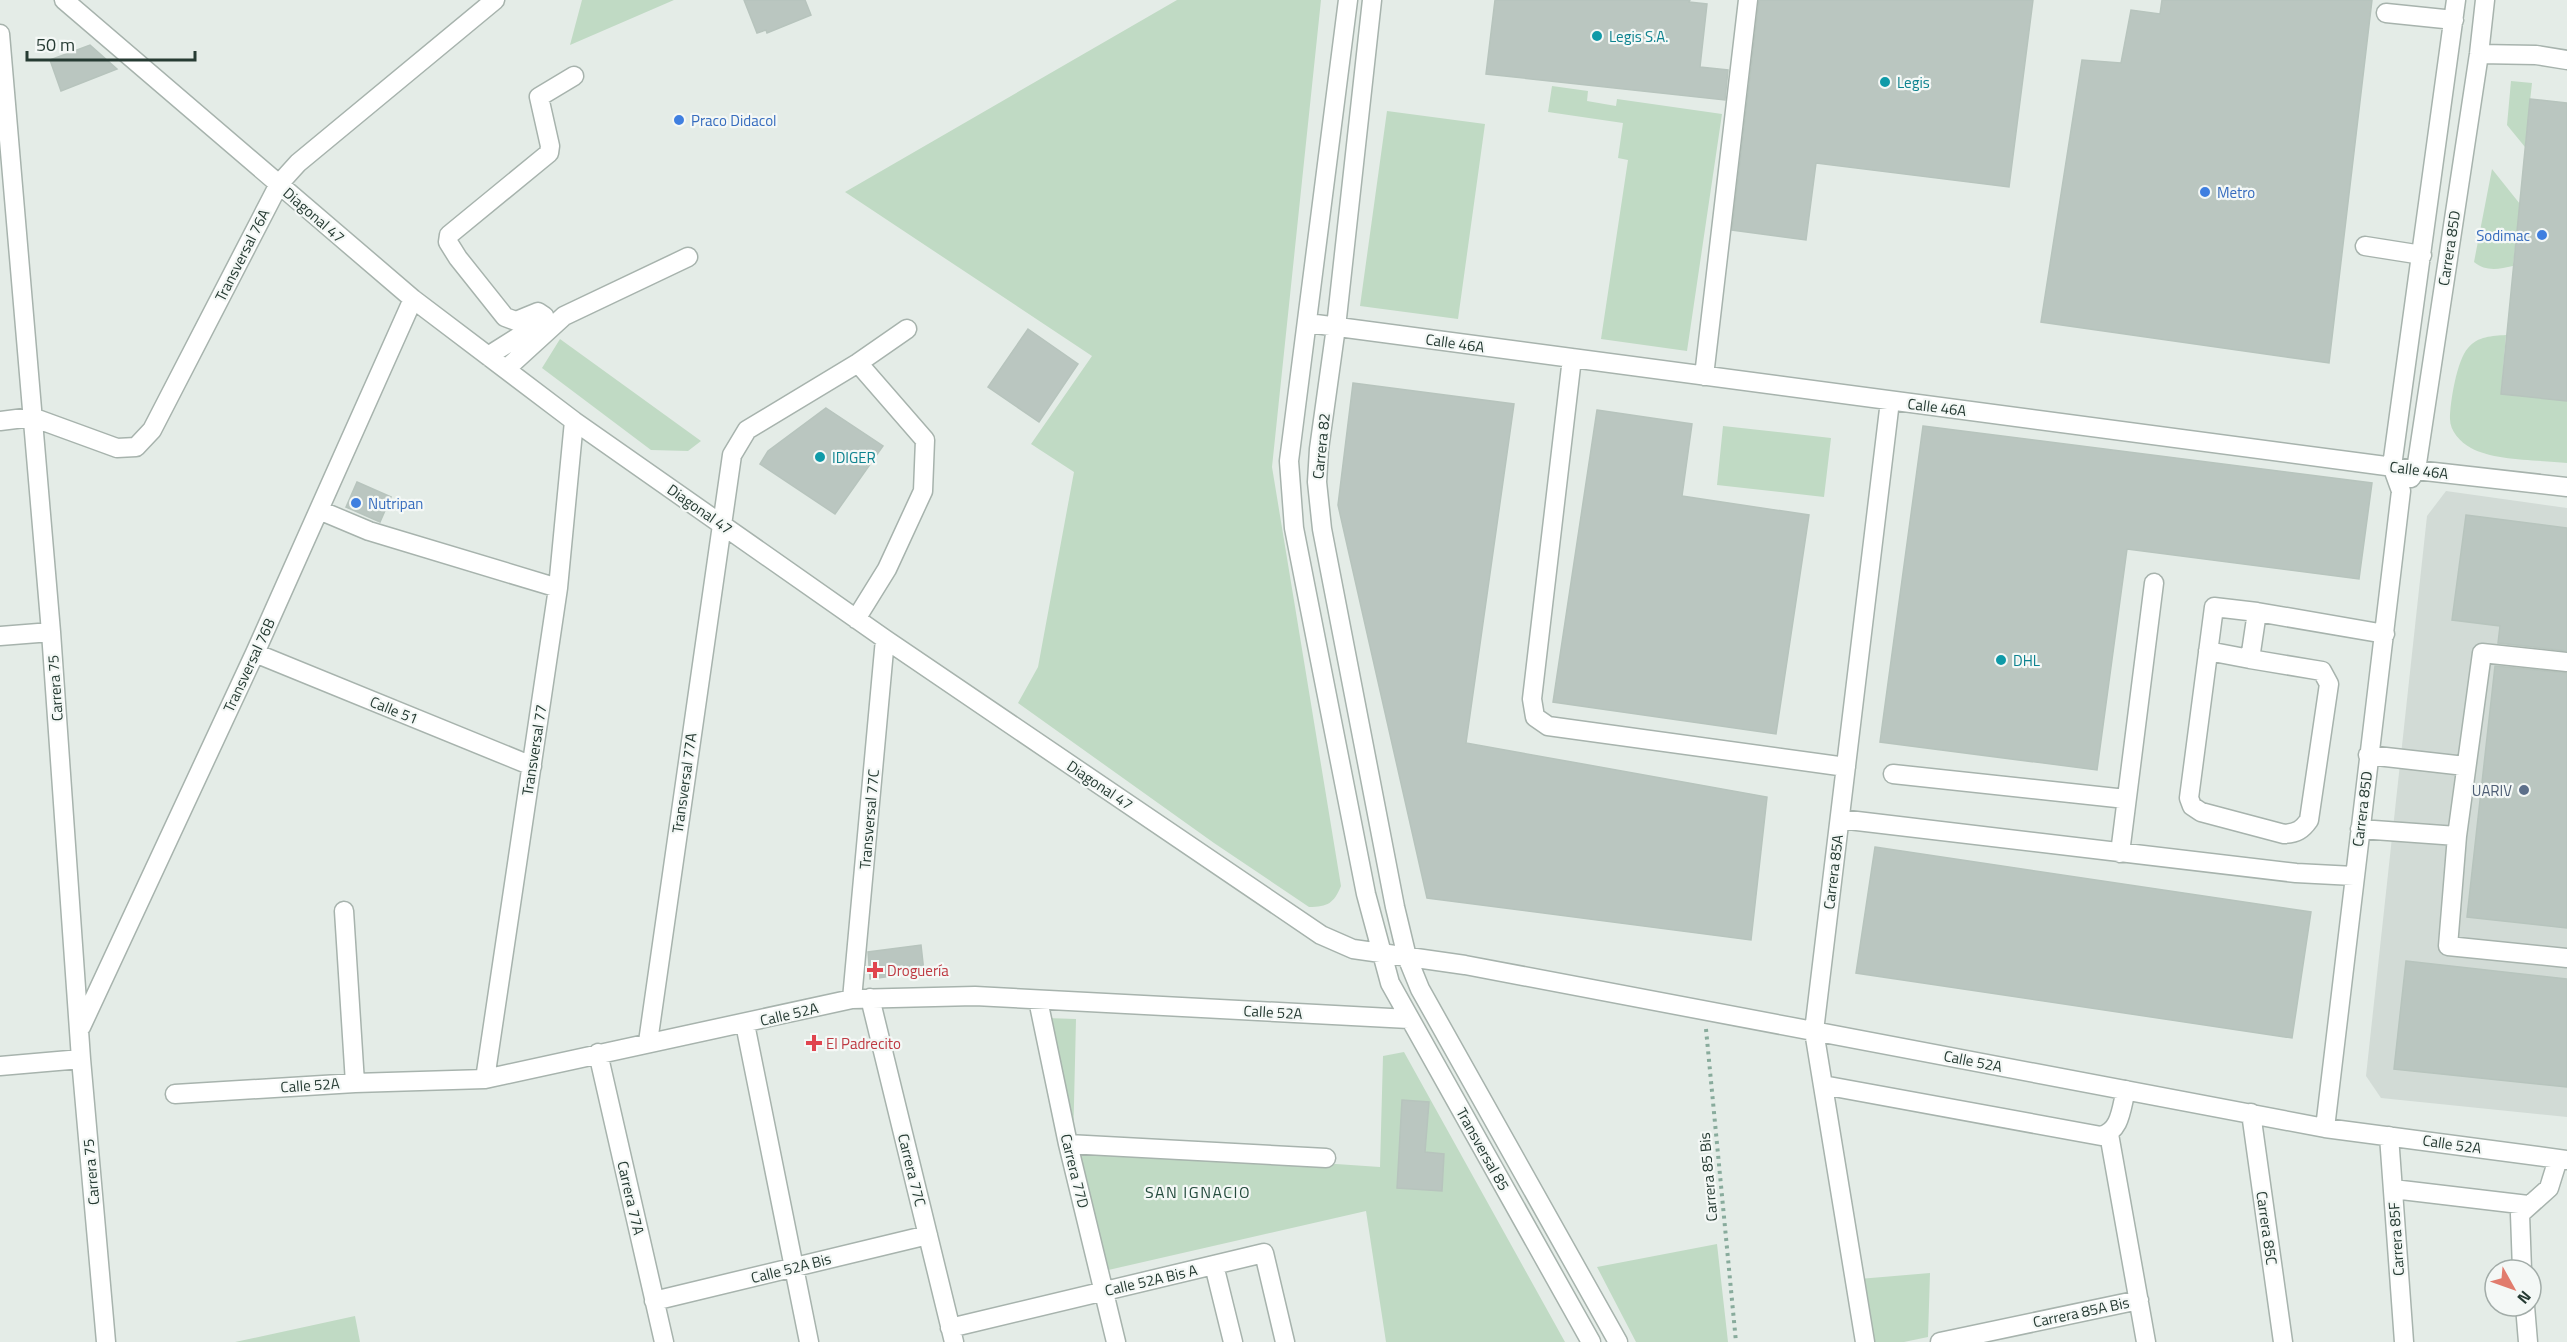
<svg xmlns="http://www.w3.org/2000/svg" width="2567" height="1342" viewBox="0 0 2567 1342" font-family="'Titillium Web',sans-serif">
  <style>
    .built { fill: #d2dbd6 }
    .green { fill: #c0dac4 }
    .building { fill: #bac6c0; stroke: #b7c4bd; stroke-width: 1.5 }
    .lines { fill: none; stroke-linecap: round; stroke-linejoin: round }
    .minor-casing { stroke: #a7b3ad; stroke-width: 21 }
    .path { stroke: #88ab9c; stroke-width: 4; stroke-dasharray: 3 4.5; stroke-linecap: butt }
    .minor { stroke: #fff; stroke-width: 18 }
    .culture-dot { fill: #0f9aa8; stroke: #f4f8f6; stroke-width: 2 }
    .shop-dot { fill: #3f7fe0; stroke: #f4f8f6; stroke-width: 2 }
    .service-dot { fill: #5c6f8a; stroke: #f4f8f6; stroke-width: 2 }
    .health-dot { fill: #e0444e; stroke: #f4f8f6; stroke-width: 2 }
    .labels { text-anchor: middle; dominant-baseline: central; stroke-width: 4.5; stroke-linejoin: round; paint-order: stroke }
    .culture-label { font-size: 15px; fill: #0d838f; stroke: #f4f8f6; text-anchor: start }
    .shop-label { font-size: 15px; fill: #366cbe; stroke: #f4f8f6; text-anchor: start }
    .street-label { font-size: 15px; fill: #263b33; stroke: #f4f8f6 }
    .service-label { font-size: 15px; fill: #4e5e75; stroke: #f4f8f6; text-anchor: end }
    .health-label { font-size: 15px; fill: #be3a42; stroke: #f4f8f6; text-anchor: start }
    .neighbourhood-label { font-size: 16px; letter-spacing: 1.5px; fill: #244b3d; stroke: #f4f8f6 }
  </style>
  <rect width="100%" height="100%" fill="#e4ece7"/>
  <path class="built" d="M 2446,491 L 2567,508 L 2567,1117 L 2381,1098 L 2366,1076 L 2427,516 Z"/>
  <path class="green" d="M 582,0 L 674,0 L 570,45 Z
    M 1177,0 L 1321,0 L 1272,467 L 1341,886 C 1334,903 1328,907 1309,907 L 1214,843 L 1018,703 L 1038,667 L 1074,472 L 1031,444 L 1092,356 L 845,192 Z
    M 2511,81 L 2532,83 L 2525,147 L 2507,125 Z
    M 1552,86 L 1588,91 L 1587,101 L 1616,106 L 1617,99 L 1722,114 L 1687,351 L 1601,339 L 1628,160 L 1618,158 L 1623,123 L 1548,112 Z
    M 1387,111 L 1485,124 L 1458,319 L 1360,306 Z
    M 2492,169 L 2520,204 L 2513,266 C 2499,269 2486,272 2474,262 Z
    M 2506,335 L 2501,393 L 2567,401 L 2567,463 C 2540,460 2494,461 2471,448 C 2460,442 2450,431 2450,419 C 2450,402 2457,360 2468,348 C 2478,336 2492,336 2506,335 Z
    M 560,339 L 701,441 L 688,451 L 651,450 L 542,368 Z
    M 1723,426 L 1831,438 L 1824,497 L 1717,485 Z
    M 1046,1018 L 1076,1019 L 1073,1146 L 1380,1167 L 1383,1056 L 1404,1052 L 1565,1342 L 1386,1342 L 1366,1211 L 1104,1271 L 1073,1146 Z
    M 1717,1244 L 1728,1342 L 1636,1342 L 1597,1267 Z
    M 1930,1273 L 1928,1337 L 1904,1342 L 1857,1342 L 1847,1280 Z
    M 355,1316 L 360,1342 L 235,1342 Z"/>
  <path class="building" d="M 744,0 L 805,0 L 811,15 L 767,33 L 766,30 L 757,33 Z
    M 1495,0 L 1690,0 L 1689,2 L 1707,4 L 1700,67 L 1728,70 L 1725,100 L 1486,74 Z
    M 1759,0 L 2033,0 L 2009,187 L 1816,163 L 1806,240 L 1732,230 Z
    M 2162,0 L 2372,0 L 2329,363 L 2041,322 L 2082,60 L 2121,63 L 2131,10 L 2160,14 Z
    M 90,45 L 117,69 L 61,91 L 50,60 Z
    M 2530,99 L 2567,103 L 2567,401 L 2501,394 Z
    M 1028,329 L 1078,364 L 1039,422 L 988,387 Z
    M 1353,383 L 1514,404 L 1466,743 L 1767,797 L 1751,940 L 1427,898 L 1338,505 Z
    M 826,408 L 883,446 L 835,514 L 760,464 L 768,451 Z
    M 1597,410 L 1692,424 L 1682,496 L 1809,515 L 1776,734 L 1553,702 Z
    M 1923,426 L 2372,483 L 2359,579 L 2127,549 L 2097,770 L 1880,742 Z
    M 357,482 L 391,497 L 380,522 L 346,507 Z
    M 2466,515 L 2567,528 L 2567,651 L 2498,643 L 2500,626 L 2452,620 Z
    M 2495,666 L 2567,673 L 2567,928 L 2467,917 Z
    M 1875,847 L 2311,912 L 2292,1038 L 1856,973 Z
    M 921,945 L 924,972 L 870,979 L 868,952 Z
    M 2406,961 L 2567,979 L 2567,1087 L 2394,1069 Z
    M 1402,1100 L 1429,1102 L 1425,1152 L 1444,1154 L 1442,1191 L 1397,1188 Z"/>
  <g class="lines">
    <defs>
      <path id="minor" d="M 64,0 L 413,299 L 574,421 L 885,639 L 1321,935 L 1353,949 L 1465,965 L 2325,1128 L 2567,1160
        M 1348,0 L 1289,461 L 1294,528 L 1366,894 L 1390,983 L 1591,1342
        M 1372,0 L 1336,327 L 1319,449 L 1317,482 L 1322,529 L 1395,907 L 1407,957 L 1420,989 L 1618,1342
        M 2386,13 L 2454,20
        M 0,34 L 51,632 L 81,1059 L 106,1342
        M 2479,54 L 2536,55 L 2567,60
        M 2365,246 L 2422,255
        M 1308,323 L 2416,470 L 2567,487
        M 488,356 L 542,322 L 544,316 L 538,312 L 516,321 L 505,317 L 458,258 L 448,242 L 449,235 L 549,153 L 550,146 L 539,97 L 574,76
        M 1572,358 L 1532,699 L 1535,717 L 1548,726 L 1846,767
        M 506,369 L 564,316 L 688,257
        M 1704,376 L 1748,0
        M 0,421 L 32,417 L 117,448 L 136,447 L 152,430 L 279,184 L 298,163 L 495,0
        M 2411,478 L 2416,470 L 2479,54 L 2485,0
        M 319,510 L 369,531 L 558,588
        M 2214,607 L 2257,612 L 2250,659 L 2322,671 L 2329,684 L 2309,820 C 2302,830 2297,833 2284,834 L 2201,812 L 2192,806 L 2189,798 Z
        M 2257,612 L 2385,634
        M 856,619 L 887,569 L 923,491 L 925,440 L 858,363
        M 0,636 L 51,632
        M 2208,651 L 2250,659
        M 255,653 L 532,766
        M 2567,662 L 2482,653 L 2457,836 L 2448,946 L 2567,958
        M 2368,755 L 2465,766
        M 1893,774 L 2126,799
        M 1840,819 L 2296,873 L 2354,876
        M 2360,829 L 2457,836
        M 2120,853 L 2154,583
        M 344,911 L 355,1083
        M 870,998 L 954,1342
        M 852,999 L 885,639
        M 1038,1000 L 1068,1144 L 1116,1342
        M 745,1024 L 809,1342
        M 81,1027 L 255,653 L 413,299
        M 648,1042 L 732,455 L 747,430 L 858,363 L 907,329
        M 598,1053 L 664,1342
        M 0,1066 L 81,1059
        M 485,1079 L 558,588 L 574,421
        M 1823,1085 L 2101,1136 C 2121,1131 2121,1108 2126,1090
        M 175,1094 L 355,1083 L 485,1079 L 852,999 L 975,996 L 1409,1019
        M 2251,1113 L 2283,1342
        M 2325,1128 L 2401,491 L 2392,466 L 2456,0
        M 2109,1134 L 2146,1342
        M 2389,1136 L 2404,1342
        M 1068,1144 L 1326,1158
        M 2393,1189 L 2528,1205
        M 1214,1265 L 1233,1342
        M 2522,1270 L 2520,1214 L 2549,1188 L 2558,1159
        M 654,1301 L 928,1235
        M 2525,1306 L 2528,1342
        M 950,1328 L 1264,1253 L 1285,1342
        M 1865,1342 L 1814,1031 L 1890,401
        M 1940,1342 L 2139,1300"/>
    </defs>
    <use href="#minor" class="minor-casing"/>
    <path class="path" d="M 1706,1029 L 1736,1342"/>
    <use href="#minor" class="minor"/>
  </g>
  <g class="culture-dot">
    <circle cx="1597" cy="36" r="6"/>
    <circle cx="1885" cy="82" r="6"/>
    <circle cx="820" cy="457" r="6"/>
    <circle cx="2001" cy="660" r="6"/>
  </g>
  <g class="shop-dot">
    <circle cx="679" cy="120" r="6"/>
    <circle cx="2205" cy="192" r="6"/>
    <circle cx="2542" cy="235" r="6"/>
    <circle cx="356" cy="503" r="6"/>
  </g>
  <circle class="service-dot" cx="2524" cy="790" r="6"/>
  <g class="health-dot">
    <path d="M872 961h6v6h6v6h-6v6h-6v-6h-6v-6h6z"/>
    <path d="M811 1034h6v6h6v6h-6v6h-6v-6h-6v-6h6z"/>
  </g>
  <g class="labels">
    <g class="culture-label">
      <text x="1609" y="36">Legis S.A.</text>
      <text x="1897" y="82">Legis</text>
      <text x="832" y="457">IDIGER</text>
      <text x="2013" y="660">DHL</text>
    </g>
    <g class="shop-label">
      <text x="691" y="120">Praco Didacol</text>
      <text x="2217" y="192">Metro</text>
      <text x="2530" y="235" text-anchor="end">Sodimac</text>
      <text x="368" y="503">Nutripan</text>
    </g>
    <g class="street-label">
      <text transform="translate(314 215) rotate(41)">Diagonal 47</text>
      <text transform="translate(2449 248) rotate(-81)">Carrera 85D</text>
      <text transform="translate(242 255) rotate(-63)">Transversal 76A</text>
      <text transform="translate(1455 343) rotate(8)">Calle 46A</text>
      <text transform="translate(1937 407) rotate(7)">Calle 46A</text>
      <text transform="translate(1321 446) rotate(-84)">Carrera 82</text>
      <text transform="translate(2419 470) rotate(7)">Calle 46A</text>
      <text transform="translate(700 509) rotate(35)">Diagonal 47</text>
      <text transform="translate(249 665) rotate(-65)">Transversal 76B</text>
      <text transform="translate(55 688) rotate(-94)">Carrera 75</text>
      <text transform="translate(394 710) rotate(22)">Calle 51</text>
      <text transform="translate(534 750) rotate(-81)">Transversal 77</text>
      <text transform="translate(684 783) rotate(-82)">Transversal 77A</text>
      <text transform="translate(1100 785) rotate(34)">Diagonal 47</text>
      <text transform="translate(2362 809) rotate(-83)">Carrera 85D</text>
      <text transform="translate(869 819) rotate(-85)">Transversal 77C</text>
      <text transform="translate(1833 872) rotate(-83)">Carrera 85A</text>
      <text transform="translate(1273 1012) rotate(3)">Calle 52A</text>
      <text transform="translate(789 1014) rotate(-13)">Calle 52A</text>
      <text transform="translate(1973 1061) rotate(11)">Calle 52A</text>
      <text transform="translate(310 1085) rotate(-4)">Calle 52A</text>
      <text transform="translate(2452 1144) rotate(8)">Calle 52A</text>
      <text transform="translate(1483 1149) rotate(61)">Transversal 85</text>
      <text transform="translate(912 1170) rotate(76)">Carrera 77C</text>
      <text transform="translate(1075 1171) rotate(76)">Carrera 77D</text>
      <text transform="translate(91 1172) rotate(-95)">Carrera 75</text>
      <text transform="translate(1708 1177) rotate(-95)">Carrera 85 Bis</text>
      <text transform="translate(631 1198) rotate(77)">Carrera 77A</text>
      <text transform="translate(2267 1228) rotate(82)">Carrera 85C</text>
      <text transform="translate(2396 1239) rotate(-94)">Carrera 85F</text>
      <text transform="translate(791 1268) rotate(-14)">Calle 52A Bis</text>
      <text transform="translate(1151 1280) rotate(-13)">Calle 52A Bis A</text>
      <text transform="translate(2081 1312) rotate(-12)">Carrera 85A Bis</text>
    </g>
    <g class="service-label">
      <text x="2512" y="790">UARIV</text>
    </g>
    <g class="health-label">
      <text x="887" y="970">Droguería</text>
      <text x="826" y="1043">El Padrecito</text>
    </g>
    <g class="neighbourhood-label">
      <text x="1198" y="1192">SAN IGNACIO</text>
    </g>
  </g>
  <g transform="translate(2513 1288) rotate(130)"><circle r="28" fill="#f4f8f6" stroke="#a2aca8" stroke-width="1.5"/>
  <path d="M0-4.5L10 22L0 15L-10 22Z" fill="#e17c6d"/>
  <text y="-9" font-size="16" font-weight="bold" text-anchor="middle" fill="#263b33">N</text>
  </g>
  <path d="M27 51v9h168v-9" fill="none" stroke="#263b33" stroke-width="3"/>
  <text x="36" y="51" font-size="18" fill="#263b33" stroke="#f4f8f6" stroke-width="4.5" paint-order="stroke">50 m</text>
</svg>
